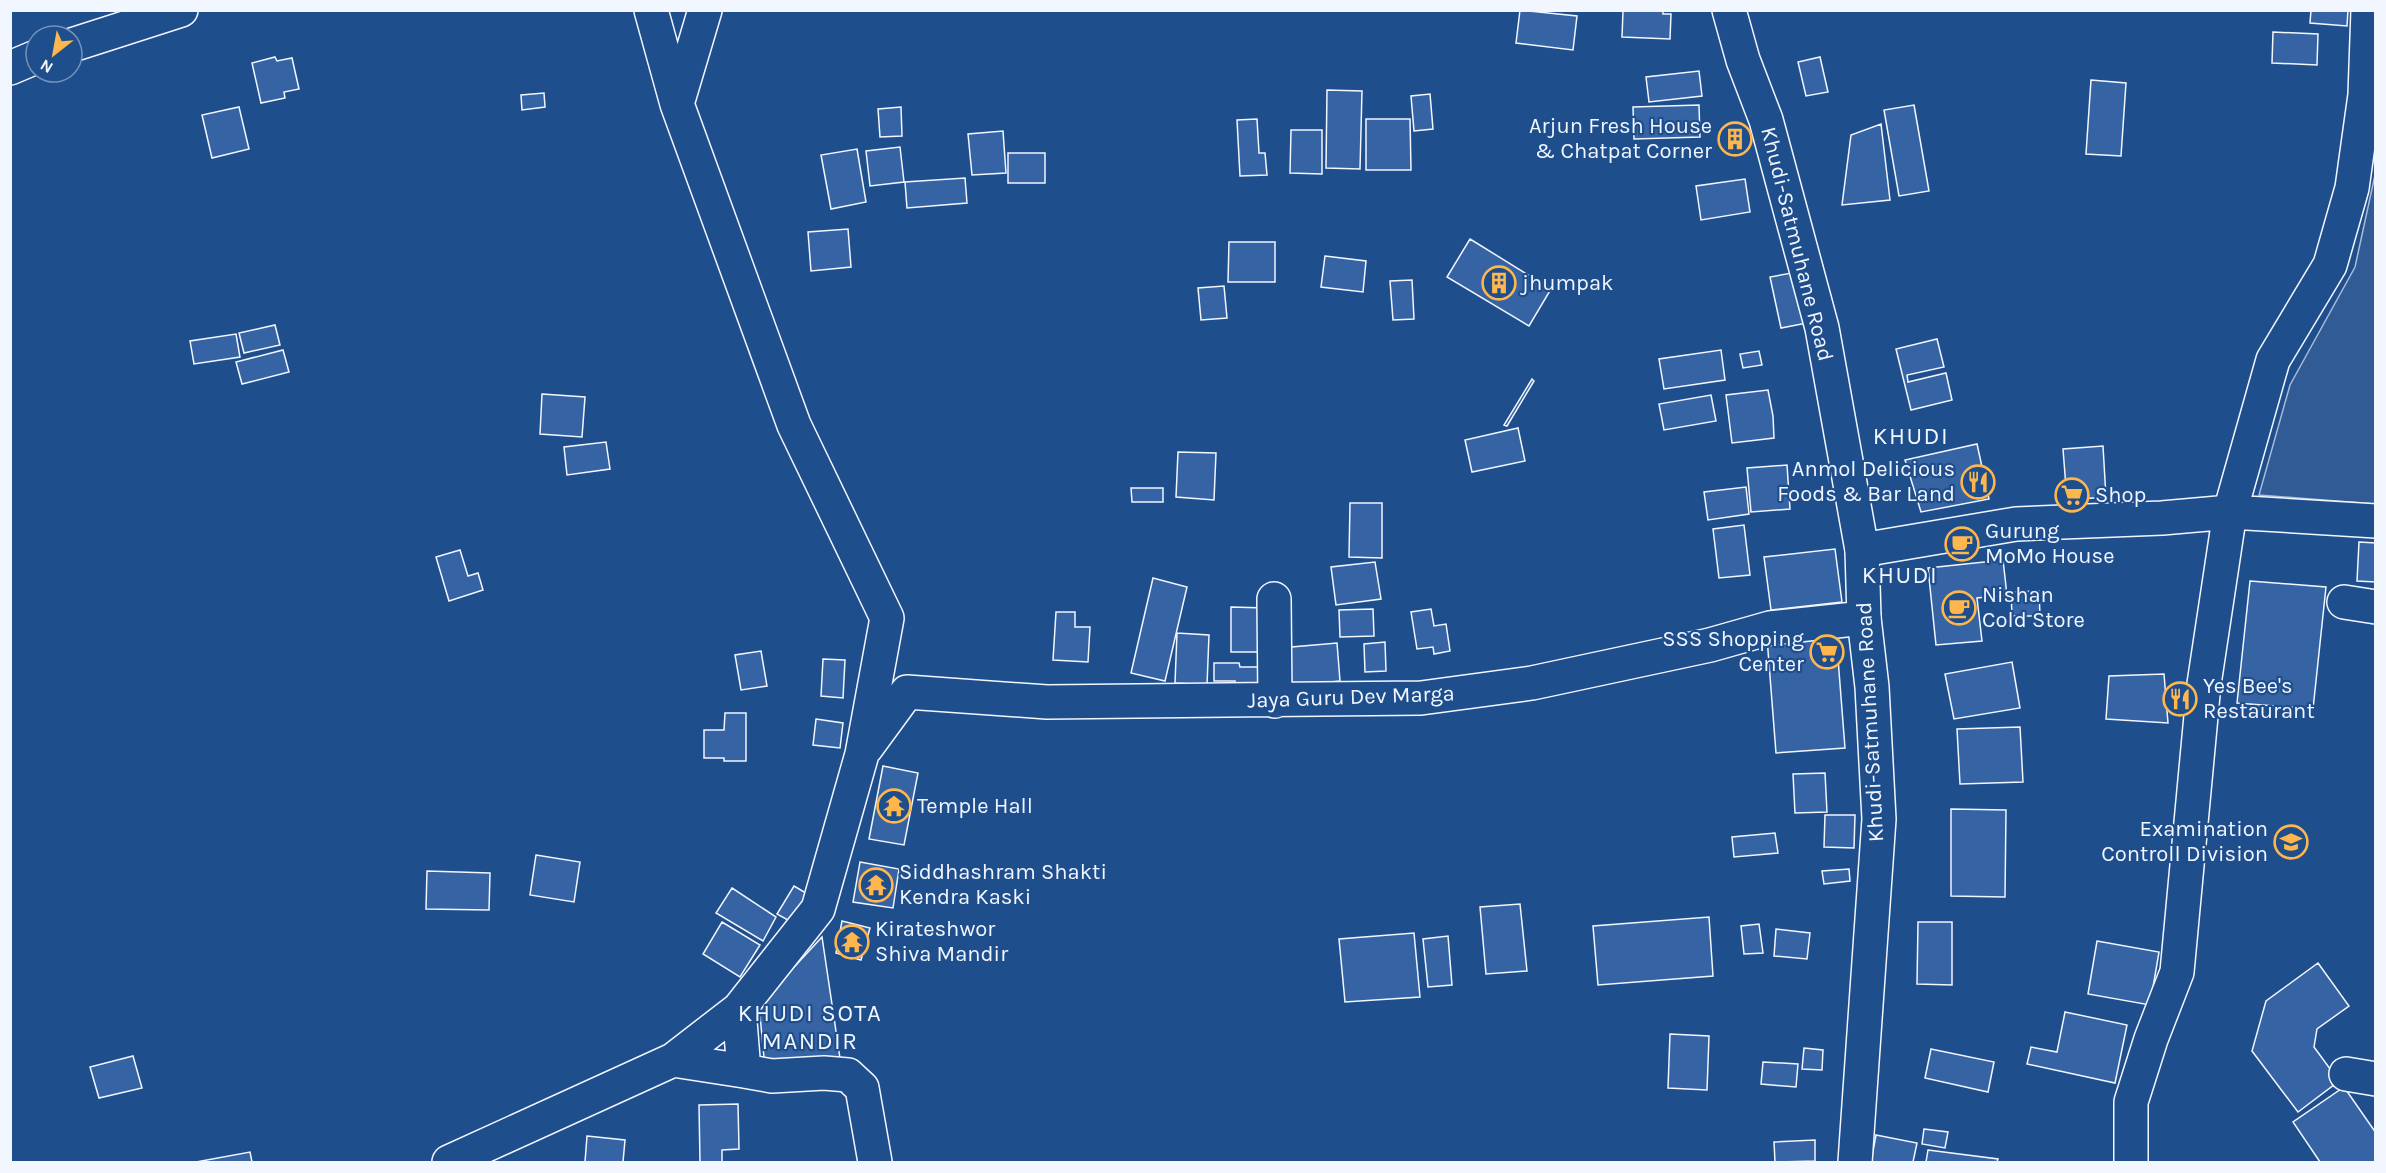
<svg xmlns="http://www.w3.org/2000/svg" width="2386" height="1173" viewBox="0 0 2386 1173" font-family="Karla,sans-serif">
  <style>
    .built { fill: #305b95; stroke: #a8bbd7; stroke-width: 1.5 }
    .building { fill: #3563a3; stroke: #f2f6ff; stroke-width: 1.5 }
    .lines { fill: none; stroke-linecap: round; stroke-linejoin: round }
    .minor-casing { stroke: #f2f6ff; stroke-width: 36 }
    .major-casing { stroke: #f2f6ff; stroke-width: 36 }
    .minor { stroke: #1f4e8c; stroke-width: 33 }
    .major { stroke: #1f4e8c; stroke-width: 33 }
    .labels { text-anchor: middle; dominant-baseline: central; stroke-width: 4.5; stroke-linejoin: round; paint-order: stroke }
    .poi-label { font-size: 22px; fill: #f2f6ff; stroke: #1f4e8c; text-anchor: start }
    .street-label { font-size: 22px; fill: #f2f6ff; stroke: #1f4e8c }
    .neighbourhood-label { font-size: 24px; letter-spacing: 1.5px; fill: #f2f6ff; stroke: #1f4e8c }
  </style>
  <rect width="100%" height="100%" fill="#1f4e8c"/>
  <path class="built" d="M 2375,175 L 2375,504 L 2259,495 L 2290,385 L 2355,267 Z"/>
  <path class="building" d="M 1520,10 L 1577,16 L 1573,50 L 1516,43 Z
    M 1631,10 L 1663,10 L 1663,14 L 1671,14 L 1670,39 L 1622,37 L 1623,11 Z
    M 2311,10 L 2348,10 L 2347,26 L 2310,23 Z
    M 2273,32 L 2318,34 L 2317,65 L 2272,63 Z
    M 275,57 L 277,61 L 292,58 L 299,89 L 284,92 L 285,98 L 261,103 L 252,63 Z
    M 1820,57 L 1828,92 L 1806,96 L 1798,62 Z
    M 1699,71 L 1702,96 L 1649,102 L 1646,77 Z
    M 2091,80 L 2126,83 L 2121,156 L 2086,154 Z
    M 1327,90 L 1362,91 L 1360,169 L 1326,168 Z
    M 544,93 L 545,107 L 522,110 L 521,95 Z
    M 1430,94 L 1433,129 L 1414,131 L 1411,96 Z
    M 1699,105 L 1700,137 L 1634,139 L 1633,107 Z
    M 1914,105 L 1929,191 L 1899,196 L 1884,110 Z
    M 239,107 L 249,149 L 212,158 L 202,115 Z
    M 901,107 L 902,136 L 880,137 L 878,109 Z
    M 1257,119 L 1259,153 L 1265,153 L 1267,175 L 1240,176 L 1237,120 Z
    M 1366,119 L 1410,119 L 1411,170 L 1366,170 Z
    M 1881,124 L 1890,200 L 1842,205 L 1851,135 Z
    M 1744,128 L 1748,147 L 1725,150 L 1722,131 Z
    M 1291,130 L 1322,130 L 1322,174 L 1290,173 Z
    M 1003,131 L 1006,173 L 972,175 L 968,134 Z
    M 900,147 L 904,182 L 870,186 L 866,151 Z
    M 857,149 L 866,202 L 831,209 L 821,155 Z
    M 1008,153 L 1045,153 L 1045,183 L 1008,183 Z
    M 965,178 L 967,203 L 907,208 L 905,182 Z
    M 1745,179 L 1750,212 L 1701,220 L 1696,186 Z
    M 848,229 L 851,267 L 811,271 L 808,232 Z
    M 1470,239 L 1551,289 L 1529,326 L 1447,277 Z
    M 1229,242 L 1275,242 L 1275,282 L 1228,282 Z
    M 1325,256 L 1366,261 L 1363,292 L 1321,287 Z
    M 1797,272 L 1807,323 L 1781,328 L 1770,277 Z
    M 1412,280 L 1414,319 L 1393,320 L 1390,281 Z
    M 1224,286 L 1227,318 L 1201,320 L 1198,288 Z
    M 275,325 L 280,345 L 244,353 L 239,333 Z
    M 236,334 L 240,357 L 194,364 L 190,341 Z
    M 1937,339 L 1944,367 L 1907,375 L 1908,382 L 1946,373 L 1952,400 L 1911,410 L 1896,349 Z
    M 283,350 L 289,372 L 242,384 L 236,362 Z
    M 1721,350 L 1725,380 L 1664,389 L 1659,359 Z
    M 1759,351 L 1762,365 L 1743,368 L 1740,354 Z
    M 1532,379 L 1534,381 L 1507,426 L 1504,425 Z
    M 1768,390 L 1773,416 L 1774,438 L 1732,443 L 1726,395 Z
    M 542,394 L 585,397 L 582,437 L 540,434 Z
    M 1711,395 L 1716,421 L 1664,430 L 1659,404 Z
    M 1518,428 L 1525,461 L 1472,472 L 1465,440 Z
    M 606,442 L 610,469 L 567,475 L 564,447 Z
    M 1977,444 L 1989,499 L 1921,512 L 1905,460 Z
    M 2103,446 L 2106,497 L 2067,500 L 2063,449 Z
    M 1178,452 L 1216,453 L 1214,500 L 1176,497 Z
    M 1787,465 L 1790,509 L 1751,512 L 1747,468 Z
    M 1746,487 L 1749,514 L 1708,520 L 1704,492 Z
    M 1131,488 L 1163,488 L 1163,502 L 1132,502 Z
    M 1350,503 L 1382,503 L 1382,558 L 1349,557 Z
    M 1744,525 L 1750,575 L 1719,578 L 1713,529 Z
    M 2359,542 L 2376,543 L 2376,582 L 2357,581 Z
    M 1835,549 L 1842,602 L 1771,610 L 1764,557 Z
    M 460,550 L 468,576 L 478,573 L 483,590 L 449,601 L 436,557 Z
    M 2003,560 L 2007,595 L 1977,598 L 1982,641 L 1936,645 L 1928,568 Z
    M 1375,562 L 1381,599 L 1336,605 L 1331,567 Z
    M 1153,578 L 1187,587 L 1165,681 L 1131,673 Z
    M 2250,581 L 2326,587 L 2313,709 L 2237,703 Z
    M 2039,591 L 2040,616 L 2012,616 L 2011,592 Z
    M 1231,607 L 1266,608 L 1266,652 L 1231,652 Z
    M 1373,609 L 1374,636 L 1340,637 L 1339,610 Z
    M 1431,609 L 1434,626 L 1446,624 L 1450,651 L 1434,654 L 1433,647 L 1417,649 L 1411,612 Z
    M 1056,612 L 1075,612 L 1075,627 L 1090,627 L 1088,662 L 1053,660 Z
    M 1177,633 L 1209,635 L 1207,685 L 1175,683 Z
    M 1836,633 L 1845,748 L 1776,753 L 1767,638 Z
    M 1385,642 L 1386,671 L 1365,672 L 1364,644 Z
    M 1337,643 L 1340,681 L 1284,687 L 1280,648 Z
    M 761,651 L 767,686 L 741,690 L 735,655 Z
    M 823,659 L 845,660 L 843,698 L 821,696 Z
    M 2012,662 L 2020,708 L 1954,719 L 1945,674 Z
    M 1214,663 L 1239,663 L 1240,667 L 1263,667 L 1263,686 L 1235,686 L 1235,681 L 1214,681 Z
    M 2164,674 L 2168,723 L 2106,719 L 2109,676 Z
    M 725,713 L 746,713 L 746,761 L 724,761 L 724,758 L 704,758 L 704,730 L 724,730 Z
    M 816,719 L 843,723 L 840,748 L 813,745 Z
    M 2020,727 L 2023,782 L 1960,784 L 1957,729 Z
    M 883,766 L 918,773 L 904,845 L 869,839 Z
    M 1825,773 L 1827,812 L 1795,813 L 1793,774 Z
    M 1951,809 L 2006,810 L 2005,897 L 1951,896 Z
    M 1825,815 L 1855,815 L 1854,848 L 1824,847 Z
    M 1775,833 L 1778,853 L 1734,857 L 1732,837 Z
    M 536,855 L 580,862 L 574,902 L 530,895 Z
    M 860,862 L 899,869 L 893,908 L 853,902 Z
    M 1849,869 L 1850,881 L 1824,884 L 1822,871 Z
    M 427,871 L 490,873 L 489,910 L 426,909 Z
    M 794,886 L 811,896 L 795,924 L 777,914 Z
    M 732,888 L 776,917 L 763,941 L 716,913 Z
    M 1520,904 L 1527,971 L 1486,974 L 1480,907 Z
    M 1709,917 L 1713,976 L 1598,985 L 1593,926 Z
    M 842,921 L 870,928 L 861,960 L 836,953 Z
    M 722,922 L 760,945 L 740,977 L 703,954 Z
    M 1918,922 L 1952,922 L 1952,985 L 1917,984 Z
    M 1759,924 L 1763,953 L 1744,954 L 1741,926 Z
    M 1776,929 L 1810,933 L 1807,959 L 1774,956 Z
    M 1414,933 L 1420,997 L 1345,1002 L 1339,939 Z
    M 1448,936 L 1452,985 L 1428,987 L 1423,939 Z
    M 822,937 L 841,1065 L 765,1068 L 759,1005 Z
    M 2097,941 L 2159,952 L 2150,1005 L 2088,994 Z
    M 2318,963 L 2349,1006 L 2317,1029 L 2314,1047 L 2339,1081 L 2298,1112 L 2252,1051 L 2266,1001 Z
    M 2065,1012 L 2127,1025 L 2115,1083 L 2027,1064 L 2031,1047 L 2057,1052 Z
    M 1670,1034 L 1709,1036 L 1707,1090 L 1668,1088 Z
    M 1804,1048 L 1823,1050 L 1822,1070 L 1802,1069 Z
    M 1931,1049 L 1994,1062 L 1988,1092 L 1925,1078 Z
    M 133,1056 L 142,1088 L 99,1098 L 90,1067 Z
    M 1763,1062 L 1798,1064 L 1796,1087 L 1761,1084 Z
    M 2344,1087 L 2376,1133 L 2376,1162 L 2320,1162 L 2293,1122 Z
    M 738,1104 L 739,1149 L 722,1150 L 722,1162 L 700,1162 L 699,1105 Z
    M 1924,1129 L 1948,1132 L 1945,1148 L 1922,1144 Z
    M 1876,1135 L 1917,1143 L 1913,1162 L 1871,1162 Z
    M 587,1136 L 625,1140 L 623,1162 L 585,1162 Z
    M 1815,1140 L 1815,1161 L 1775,1162 L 1774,1142 Z
    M 1928,1150 L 1998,1159 L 1997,1162 L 1926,1162 Z
    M 250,1152 L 252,1162 L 196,1162 Z"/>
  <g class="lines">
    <defs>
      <path id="minor" d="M 72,45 L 181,10
        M 10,68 L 36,57
        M 677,104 L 705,10
        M 1862,550 L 2016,524 L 2162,518 L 2230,512 L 2376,521
        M 1274,599 L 1275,701
        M 2344,602 L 2376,607
        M 866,748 L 907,692 L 1047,702 L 1421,698 L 1532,683 L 1710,645 L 1770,628 L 1864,618
        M 739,1009 L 744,1071 L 772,1076 L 824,1073 L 848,1075 L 862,1088 L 875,1162
        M 673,1060 L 744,1071
        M 2346,1074 L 2376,1079
        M 449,1162 L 673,1060 L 739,1009 L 818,909 L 862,754 L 887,618 L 794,425 L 677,104 L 651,10
        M 2131,1162 L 2131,1102 L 2151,1039 L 2177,972 L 2204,684 L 2230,512 L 2273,360 L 2330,265 L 2352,188 L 2365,95 L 2368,10"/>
      <path id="major" d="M 1729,10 L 1743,60 L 1766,120 L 1822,328 L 1862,550 L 1864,618 L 1872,687 L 1879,819 L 1855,1162"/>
    </defs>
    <use href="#minor" class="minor-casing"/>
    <use href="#major" class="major-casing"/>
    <use href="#minor" class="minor"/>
    <use href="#major" class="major"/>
  </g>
  <defs>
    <symbol id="building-ring" viewBox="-11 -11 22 22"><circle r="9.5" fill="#1f4e8c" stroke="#ffb74d" stroke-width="1.5"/><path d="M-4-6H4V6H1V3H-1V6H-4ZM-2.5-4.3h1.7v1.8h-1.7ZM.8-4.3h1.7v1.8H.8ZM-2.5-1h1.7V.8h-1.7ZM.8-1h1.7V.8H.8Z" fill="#ffb74d"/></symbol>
    <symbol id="restaurant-ring" viewBox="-11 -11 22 22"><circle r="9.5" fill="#1f4e8c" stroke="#ffb74d" stroke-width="1.5"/><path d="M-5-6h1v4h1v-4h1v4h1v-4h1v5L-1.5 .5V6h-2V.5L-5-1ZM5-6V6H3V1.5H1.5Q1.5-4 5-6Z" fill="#ffb74d"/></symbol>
    <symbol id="supermarket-ring" viewBox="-11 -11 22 22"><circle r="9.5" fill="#1f4e8c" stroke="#ffb74d" stroke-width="1.5"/><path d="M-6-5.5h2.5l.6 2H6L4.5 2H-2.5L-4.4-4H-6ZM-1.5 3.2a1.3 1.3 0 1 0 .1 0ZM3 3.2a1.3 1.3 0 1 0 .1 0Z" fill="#ffb74d"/></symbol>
    <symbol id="cafe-ring" viewBox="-11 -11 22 22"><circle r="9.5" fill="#1f4e8c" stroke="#ffb74d" stroke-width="1.5"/><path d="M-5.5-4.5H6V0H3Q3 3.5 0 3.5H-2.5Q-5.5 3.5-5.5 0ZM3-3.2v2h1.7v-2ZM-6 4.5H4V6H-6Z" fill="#ffb74d"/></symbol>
    <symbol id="temple-ring" viewBox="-11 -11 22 22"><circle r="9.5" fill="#1f4e8c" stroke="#ffb74d" stroke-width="1.5"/><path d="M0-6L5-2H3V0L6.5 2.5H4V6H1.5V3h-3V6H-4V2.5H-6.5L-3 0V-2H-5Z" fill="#ffb74d"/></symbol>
    <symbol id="university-ring" viewBox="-11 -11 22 22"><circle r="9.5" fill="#1f4e8c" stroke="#ffb74d" stroke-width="1.5"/><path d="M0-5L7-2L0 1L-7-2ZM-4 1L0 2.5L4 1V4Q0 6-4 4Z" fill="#ffb74d"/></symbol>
  </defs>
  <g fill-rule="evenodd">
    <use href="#building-ring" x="1716" y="120" width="38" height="38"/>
    <use href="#building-ring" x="1480" y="264" width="38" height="38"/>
    <use href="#restaurant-ring" x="1959" y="463" width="38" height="38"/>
    <use href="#supermarket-ring" x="2053" y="476" width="38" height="38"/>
    <use href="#cafe-ring" x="1943" y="525" width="38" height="38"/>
    <use href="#cafe-ring" x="1940" y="589" width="38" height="38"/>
    <use href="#supermarket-ring" x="1808" y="633" width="38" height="38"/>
    <use href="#restaurant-ring" x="2161" y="680" width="38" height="38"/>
    <use href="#temple-ring" x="875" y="787" width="38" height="38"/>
    <use href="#university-ring" x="2272" y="823" width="38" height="38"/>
    <use href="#temple-ring" x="857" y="866" width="38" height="38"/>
    <use href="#temple-ring" x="833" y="923" width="38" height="38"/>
  </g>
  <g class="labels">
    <g class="poi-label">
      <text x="1712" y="126" text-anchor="end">Arjun Fresh House<tspan x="1712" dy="25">&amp; Chatpat Corner</tspan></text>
      <text x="1522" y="283">jhumpak</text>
      <text x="1955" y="469" text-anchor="end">Anmol Delicious<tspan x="1955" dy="25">Foods &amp; Bar Land</tspan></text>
      <text x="2095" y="495">Shop</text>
      <text x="1985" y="531">Gurung<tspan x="1985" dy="25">MoMo House</tspan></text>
      <text x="1982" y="595">Nishan<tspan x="1982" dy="25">Cold Store</tspan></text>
      <text x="1804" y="639" text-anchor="end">SSS Shopping<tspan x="1804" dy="25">Center</tspan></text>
      <text x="2203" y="686">Yes Bee's<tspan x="2203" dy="25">Restaurant</tspan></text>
      <text x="917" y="806">Temple Hall</text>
      <text x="2268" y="829" text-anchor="end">Examination<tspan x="2268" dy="25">Controll Division</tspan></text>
      <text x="899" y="872">Siddhashram Shakti<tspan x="899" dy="25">Kendra Kaski</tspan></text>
      <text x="875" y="929">Kirateshwor<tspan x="875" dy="25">Shiva Mandir</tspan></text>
    </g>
    <g class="street-label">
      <text transform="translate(1797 244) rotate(76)">Khudi-Satmuhane Road</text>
      <text transform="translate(1351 697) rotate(-2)">Jaya Guru Dev Marga</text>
      <text transform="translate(1870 722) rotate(-93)">Khudi-Satmuhane Road</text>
    </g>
    <g class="neighbourhood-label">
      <text x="1911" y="436">KHUDI</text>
      <text x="1900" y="575">KHUDI</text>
      <text x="810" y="1013">KHUDI SOTA<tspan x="810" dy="28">MANDIR</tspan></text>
    </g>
  </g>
  <rect width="2386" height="1173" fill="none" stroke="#f2f6ff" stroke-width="24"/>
  <g transform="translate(54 54) rotate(211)"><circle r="28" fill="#1f4e8c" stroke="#7391ba" stroke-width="1.5"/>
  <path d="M0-4.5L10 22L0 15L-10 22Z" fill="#ffb74d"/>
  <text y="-9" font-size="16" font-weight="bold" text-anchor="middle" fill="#f2f6ff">N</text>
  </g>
</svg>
